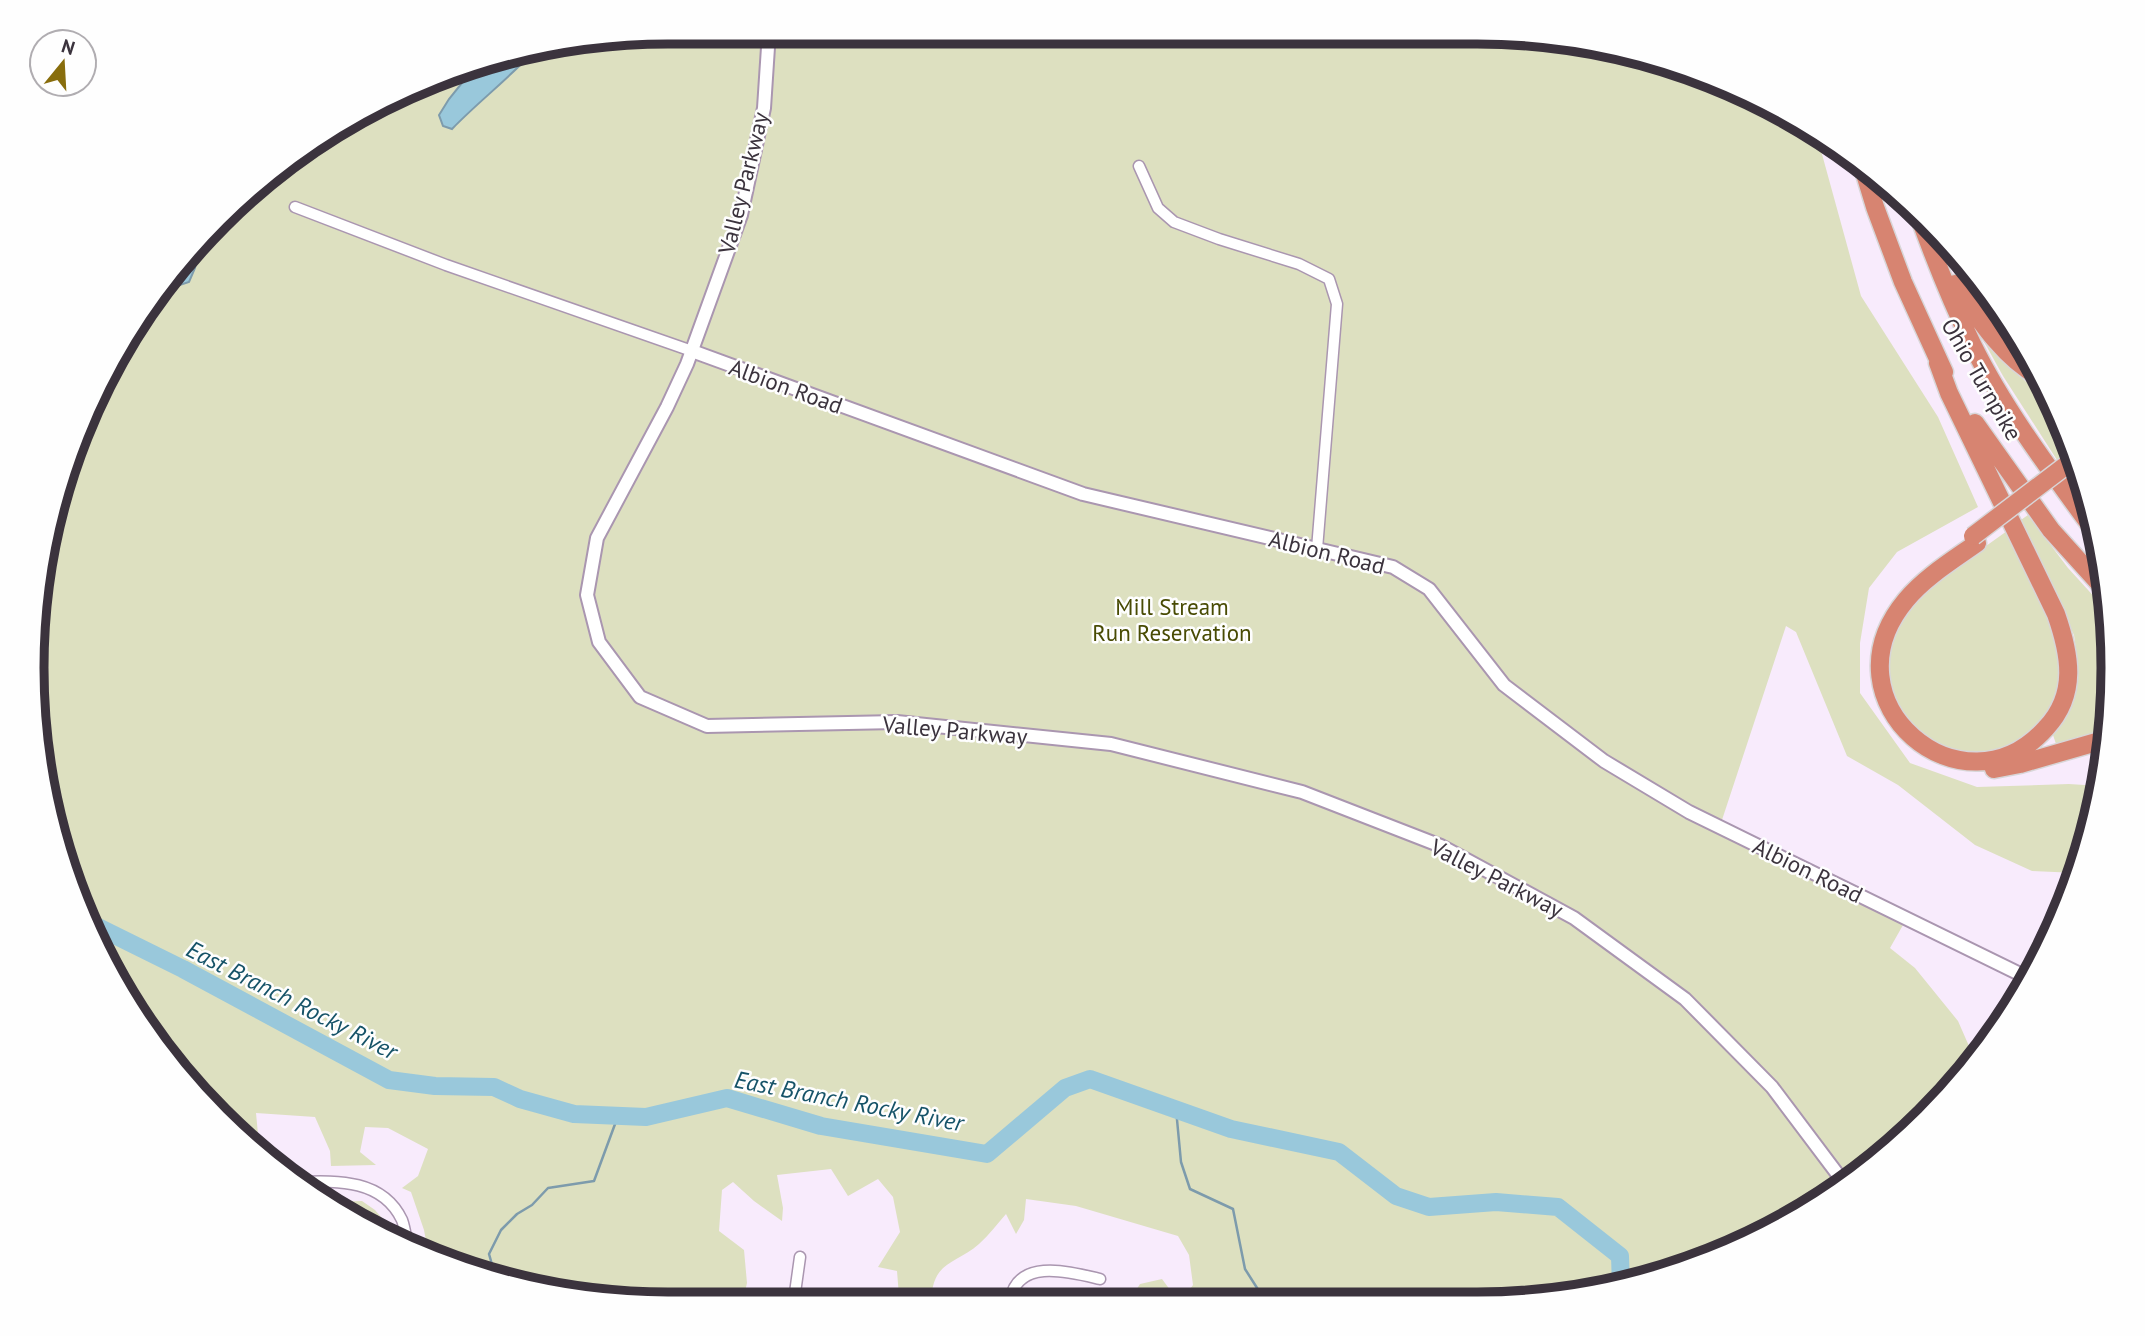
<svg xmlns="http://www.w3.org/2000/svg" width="2145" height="1336" viewBox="0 0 2145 1336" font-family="'PT Sans',sans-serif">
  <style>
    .green { fill: #dde0c0 }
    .water { fill: #99c8db; stroke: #7d9bac; stroke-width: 2 }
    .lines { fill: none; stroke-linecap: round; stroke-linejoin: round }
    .stream { stroke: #7d9bac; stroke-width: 2.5 }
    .river { stroke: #99c8db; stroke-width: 18 }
    .minor-casing { stroke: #aa96b0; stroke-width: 13 }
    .tertiary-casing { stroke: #aa96b0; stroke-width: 16 }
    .motorway-casing { stroke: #d8d6d8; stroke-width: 21 }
    .minor { stroke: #fff; stroke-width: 10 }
    .tertiary { stroke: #fff; stroke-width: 12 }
    .motorway { stroke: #d78471; stroke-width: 18 }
    .motorway-bridge-casing { stroke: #d8d6d8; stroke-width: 21; stroke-linecap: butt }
    .motorway-bridge { stroke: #d78471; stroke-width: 18 }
    .labels { text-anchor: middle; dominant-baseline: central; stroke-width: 5; stroke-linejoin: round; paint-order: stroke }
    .street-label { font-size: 23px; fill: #3b333d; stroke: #fefefe }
    .park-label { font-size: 23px; fill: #484b03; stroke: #fefefe }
    .water-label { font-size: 24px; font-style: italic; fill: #165368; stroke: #fefefe }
    .rim { fill: none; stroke: #3b333d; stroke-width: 9 }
  </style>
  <rect width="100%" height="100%" fill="#f8ebfc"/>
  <path class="green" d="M 668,32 L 1560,37 L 1720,80 L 1817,136 L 1861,296 L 1938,417 L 1978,507 L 1897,552 L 1869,588 L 1860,643 L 1860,693 L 1910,763 L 1977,787 L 2069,784 L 2100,786 L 2092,833 L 2077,873 L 2032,871 L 1975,845 L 1898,785 L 1847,756 L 1796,632 L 1786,626 L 1720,826 L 1907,918 L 1890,948 L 1915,968 L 1958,1021 L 1976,1062 L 1896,1147 L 1795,1219 L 1642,1283 L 1519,1303 L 1181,1302 L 1193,1285 L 1189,1255 L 1178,1236 L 1076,1206 L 1026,1199 L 1024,1220 L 1016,1234 L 1006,1214 C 997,1224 989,1235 979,1244 C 955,1265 933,1260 931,1301 L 883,1300 L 899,1296 L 897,1271 L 878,1267 L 900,1232 L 893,1197 L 878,1179 L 848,1196 L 831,1169 L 777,1175 L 783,1208 L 782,1221 L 754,1201 L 733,1182 L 722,1190 L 719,1231 L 744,1250 L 747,1283 L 743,1300 L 585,1299 L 429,1257 L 424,1230 L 411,1192 L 402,1188 L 418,1176 L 428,1149 L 388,1128 L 365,1127 L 360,1152 L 376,1165 L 331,1166 L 330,1151 L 315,1117 L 256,1113 L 259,1145 L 270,1162 L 139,1022 L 53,833 L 33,627 L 65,463 L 163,280 L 314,139 L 464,65 Z
    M 1977,329 C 1996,350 2018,384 2047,392 L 2073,448 L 2057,460 L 2003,376 Z
    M 2028,515 L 2068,568 L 2109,613 L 2112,710 L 2108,734 L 2057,747 L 2053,735 C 2074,697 2081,679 2074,635 L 2018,522 Z
    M 2007,531 L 2063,647 L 2061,696 L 2029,739 L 1980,755 L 1932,744 L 1912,729 L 1895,706 L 1886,659 L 1906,608 L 1930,586 Z
    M 362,1201 L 375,1210 L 388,1225 L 385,1233 L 377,1229 L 372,1221 L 367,1223 L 334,1202 Z
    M 1162,1279 L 1179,1302 L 1129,1301 L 1140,1284 Z"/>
  <path class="water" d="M 531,54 C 506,81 477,103 452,129 L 443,126 L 439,115 L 449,99 L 478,63 Z
    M 199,247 L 195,268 L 189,282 L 177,286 L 163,281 Z"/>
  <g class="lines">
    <path class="stream" d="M 103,944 L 109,933
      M 1176,1109 L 1181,1162 L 1190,1189 L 1233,1209 L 1245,1269 L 1266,1302
      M 495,1275 L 489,1254 L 501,1230 L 517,1214 L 532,1205 L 548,1188 L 594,1181 L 618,1116"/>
    <path class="river" d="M 96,926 L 183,969 L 389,1080 L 435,1086 L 494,1087 L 520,1099 L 574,1114 L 646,1117 L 727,1098 L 821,1126 L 987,1154 L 1065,1088 L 1090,1079 L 1231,1129 L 1339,1152 L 1396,1196 L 1429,1207 L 1496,1202 L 1558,1207 L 1620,1256 L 1621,1286"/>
    <defs>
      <path id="minor" d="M 1139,166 L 1158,208 L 1174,222 L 1219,239 L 1299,264 L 1329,279 L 1337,304 L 1317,549
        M 295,207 L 446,265 L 692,351
        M 296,1182 C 335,1181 382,1178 402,1220 C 405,1228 406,1238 408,1247
        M 794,1300 L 800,1257
        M 1010,1301 C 1017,1257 1070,1272 1100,1279"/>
      <path id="tertiary" d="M 769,32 L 764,108 L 741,215 L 687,364 L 667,407 L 597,538 L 587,595 L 599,642 L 640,697 L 707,726 L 897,722 L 1111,744 L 1302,792 L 1441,846 L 1574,918 L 1685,999 L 1772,1087 L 1845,1184
        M 692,351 L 1083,494 L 1393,567 L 1429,589 L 1504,685 L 1604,761 L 1689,812 L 2030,979"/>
      <path id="motorway" d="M 1861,161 L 1875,207 L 1903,282 L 1944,372
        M 1918,213 C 1934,258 1952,303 1973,346 C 2005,411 2053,474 2096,533
        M 1955,284 C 1978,318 2004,359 2041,378
        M 1938,363 L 1949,393 L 2056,614 C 2070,654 2078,694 2046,728 C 1963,821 1821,702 1906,600 C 1925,577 1953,560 1977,543
        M 1975,423 L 2051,530 L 2108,593
        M 1994,769 L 2020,764 L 2107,739"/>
    </defs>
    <use href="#minor" class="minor-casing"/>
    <use href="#tertiary" class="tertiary-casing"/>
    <use href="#motorway" class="motorway-casing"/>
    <use href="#minor" class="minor"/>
    <use href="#tertiary" class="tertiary"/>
    <use href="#motorway" class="motorway"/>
    <defs>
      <path id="motorway-bridge" d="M 1973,536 L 2077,457"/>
    </defs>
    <use href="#motorway-bridge" class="motorway-bridge-casing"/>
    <use href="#motorway-bridge" class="motorway-bridge"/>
  </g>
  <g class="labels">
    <g class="street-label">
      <text transform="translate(743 183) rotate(-76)">Valley Parkway</text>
      <text transform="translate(1982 379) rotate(60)">Ohio Turnpike</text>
      <text transform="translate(786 386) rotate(20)">Albion Road</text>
      <text transform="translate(1327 552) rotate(14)">Albion Road</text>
      <text transform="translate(955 730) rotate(5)">Valley Parkway</text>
      <text transform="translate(1808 870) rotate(26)">Albion Road</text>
      <text transform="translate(1497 878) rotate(27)">Valley Parkway</text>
    </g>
    <g class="park-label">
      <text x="1172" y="606">Mill Stream<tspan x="1172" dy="26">Run Reservation</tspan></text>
    </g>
    <g class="water-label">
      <text transform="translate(292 1000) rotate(27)">East Branch Rocky River</text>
      <text transform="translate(849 1101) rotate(11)">East Branch Rocky River</text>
    </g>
  </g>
  <path d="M0 0H2145V1336H0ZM668 44H1477A624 624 0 0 1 2101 668V668A624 624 0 0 1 1477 1292H668A624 624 0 0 1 44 668V668A624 624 0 0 1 668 44Z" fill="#fefefe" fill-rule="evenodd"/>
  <path class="rim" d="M668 44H1477A624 624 0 0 1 2101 668V668A624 624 0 0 1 1477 1292H668A624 624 0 0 1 44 668V668A624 624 0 0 1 668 44Z"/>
  <g transform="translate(63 63) rotate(18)"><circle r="33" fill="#fefefe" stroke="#b0adb1" stroke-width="2"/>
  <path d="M0-5L12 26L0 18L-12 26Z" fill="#886d0c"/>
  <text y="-10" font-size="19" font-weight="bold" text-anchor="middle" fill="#3b333d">N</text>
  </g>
</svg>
